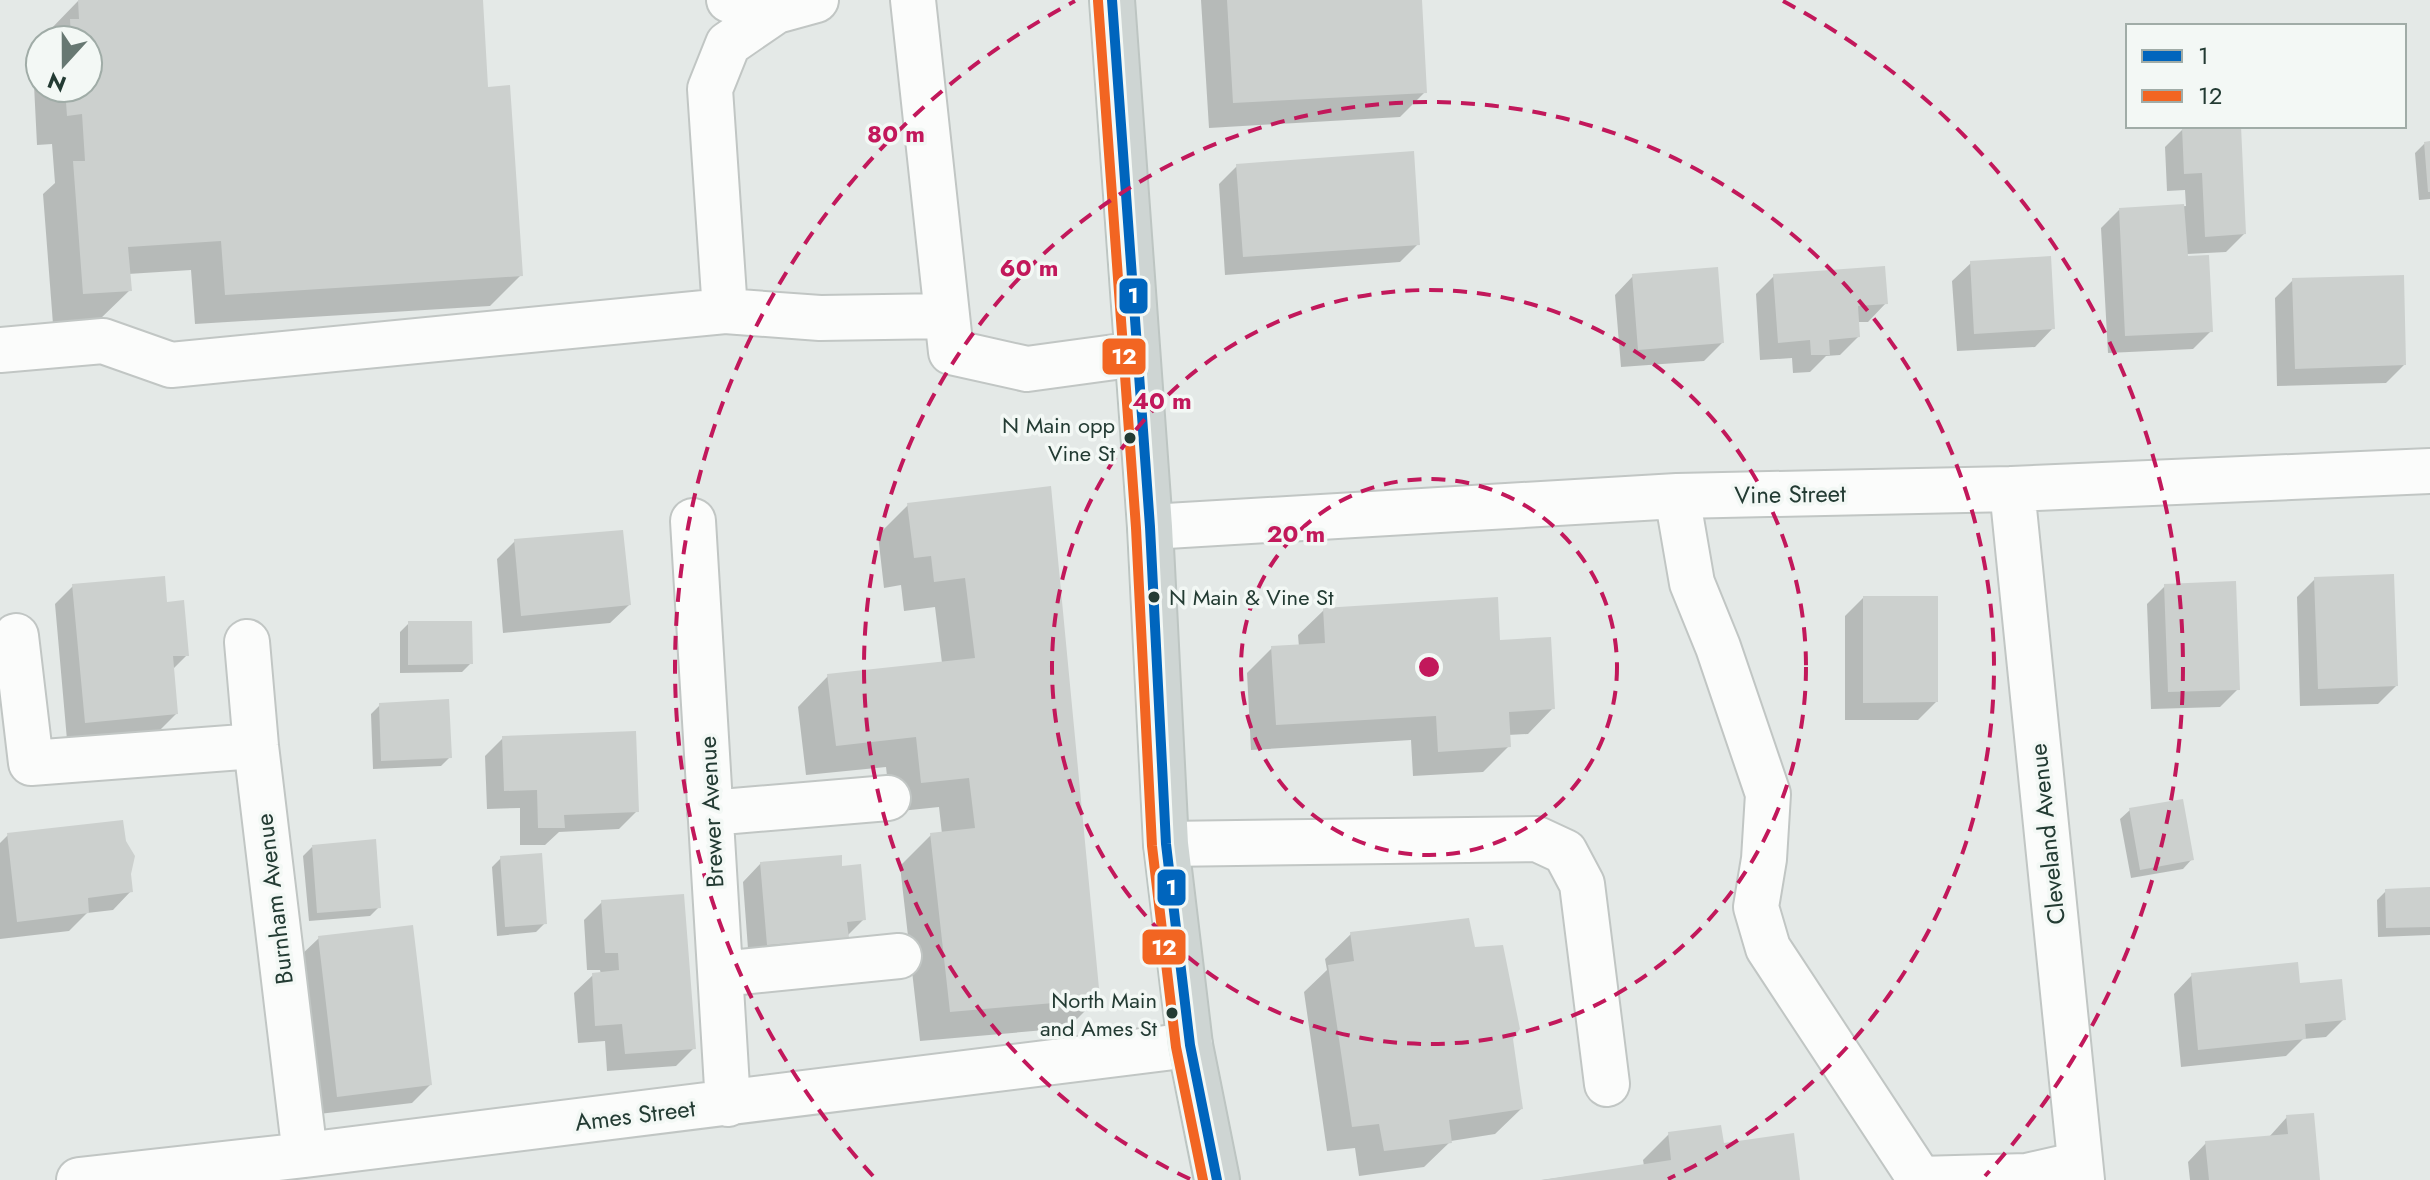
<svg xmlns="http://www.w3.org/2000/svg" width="2430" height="1180" viewBox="0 0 2430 1180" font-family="Jost,sans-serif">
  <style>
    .shadow { fill: #0003 }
    .building { fill: #ccd0ce }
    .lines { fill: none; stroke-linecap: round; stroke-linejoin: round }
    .minor-casing { stroke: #c1c6c4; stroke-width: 48 }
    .major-casing { stroke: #bdc5c2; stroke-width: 48 }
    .minor { stroke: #fbfcfb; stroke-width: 44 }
    .major { stroke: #ced5d3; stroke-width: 44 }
    .bus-1-casing { stroke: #f3f8f5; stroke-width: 16 }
    .bus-2-casing { stroke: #f3f8f5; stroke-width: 16 }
    .bus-1 { stroke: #0065bd; stroke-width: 10 }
    .bus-2 { stroke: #f26522; stroke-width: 10 }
    .ring { fill: none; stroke: #c2185b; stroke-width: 4; stroke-dasharray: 14 10 }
    .bus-dot { fill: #233b33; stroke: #f3f8f5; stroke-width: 3 }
    .labels { text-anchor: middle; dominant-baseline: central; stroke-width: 7; stroke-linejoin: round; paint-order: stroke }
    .bus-label { font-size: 22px; fill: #233b33; stroke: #f3f8f5; text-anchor: end }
    .street-label { font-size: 24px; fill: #233b33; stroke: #f3f8f5 }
    .centre { fill: #c2185b; stroke: #f3f8f5; stroke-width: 4 }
    .ring-label { font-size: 24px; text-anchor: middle; font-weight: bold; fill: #c2185b; stroke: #f3f8f5; stroke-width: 7; stroke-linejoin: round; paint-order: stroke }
    .line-badge { stroke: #f3f8f5; stroke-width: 3 }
    .badge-label { font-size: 22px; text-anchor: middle; font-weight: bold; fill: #fff }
  </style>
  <rect width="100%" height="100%" fill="#e4e9e7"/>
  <path class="shadow" d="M 101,0 L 481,0 L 487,89 L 521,275 L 490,306 L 195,324 L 191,270 L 128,274 L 130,290 L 99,320 L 53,324 L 43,194 L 55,183 L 52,144 L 37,145 L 34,85 L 40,78 L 40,88 L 88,88 L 88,40 L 49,40 L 48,32 L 78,1 Z
    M 1201,0 L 1420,0 L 1425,92 L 1400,117 L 1209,128 Z
    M 2183,129 L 2244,234 L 2226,252 L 2187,254 L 2211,331 L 2193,349 L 2108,353 L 2101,228 L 2119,210 L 2186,206 L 2185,190 L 2167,191 L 2165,147 Z
    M 2430,143 L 2430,199 L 2419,200 L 2415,153 L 2424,144 Z
    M 1237,166 L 1418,244 L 1400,262 L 1225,275 L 1219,184 Z
    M 1971,263 L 2053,328 L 2035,347 L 1957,351 L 1952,281 Z
    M 1633,276 L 1722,343 L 1704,361 L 1621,367 L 1615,295 Z
    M 1774,276 L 1886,303 L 1868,322 L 1857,322 L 1858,337 L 1840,355 L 1826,356 L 1810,372 L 1793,373 L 1792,358 L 1760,360 L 1756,294 Z
    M 2293,280 L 2404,365 L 2386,383 L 2277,386 L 2275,298 Z
    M 1049,488 L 1098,998 L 1068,1028 L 920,1041 L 900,866 L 931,835 L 942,834 L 939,807 L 891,812 L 886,767 L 806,775 L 798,707 L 828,676 L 942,663 L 935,607 L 904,611 L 901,585 L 884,588 L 878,535 L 908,505 Z
    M 515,541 L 629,605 L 610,623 L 503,633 L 497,559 Z
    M 2315,579 L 2396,686 L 2378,704 L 2300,706 L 2297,597 Z
    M 73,586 L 165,605 L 187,655 L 172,670 L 176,714 L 158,732 L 67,740 L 55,604 Z
    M 2165,586 L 2238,689 L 2220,707 L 2151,709 L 2147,604 Z
    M 1863,598 L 1936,702 L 1918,720 L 1845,720 L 1845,616 Z
    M 1324,610 L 1498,642 L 1553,708 L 1528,734 L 1508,735 L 1509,746 L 1483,772 L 1413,776 L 1411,740 L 1251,750 L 1247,673 L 1272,648 L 1299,647 L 1298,635 Z
    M 409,623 L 471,663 L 462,672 L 400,673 L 400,632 Z
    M 380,705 L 450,757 L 441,766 L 373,769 L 371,714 Z
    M 503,738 L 637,811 L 619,829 L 559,832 L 545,845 L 520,845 L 520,808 L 487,809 L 485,756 Z
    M 2130,810 L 2192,859 L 2183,869 L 2131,878 L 2120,819 Z
    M 8,835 L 129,874 L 131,891 L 113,910 L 87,913 L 69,931 L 0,939 L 0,843 Z
    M 312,847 L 379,907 L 370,916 L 309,921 L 303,856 Z
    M 501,858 L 545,923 L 536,932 L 497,936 L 492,867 Z
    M 761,863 L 840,868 L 864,919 L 828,955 L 749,962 L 743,882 Z
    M 2430,889 L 2430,935 L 2378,937 L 2377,900 L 2386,891 Z
    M 602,902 L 694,1048 L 676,1066 L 607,1071 L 605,1041 L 578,1043 L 574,993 L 593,975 L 601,974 L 600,970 L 587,970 L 584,920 Z
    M 1351,934 L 1473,950 L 1511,1039 L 1521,1109 L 1495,1134 L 1451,1141 L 1424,1167 L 1359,1176 L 1355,1148 L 1327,1151 L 1304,992 L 1327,970 L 1325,959 Z
    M 319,938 L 430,1085 L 412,1103 L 319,1114 L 300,956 Z
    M 2192,975 L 2299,985 L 2344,1019 L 2326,1037 L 2303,1039 L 2286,1056 L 2181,1067 L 2174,994 Z
    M 2287,1117 L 2318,1180 L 2190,1180 L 2188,1162 L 2206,1143 L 2269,1137 Z
    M 1669,1134 L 1798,1180 L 1542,1180 L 1644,1166 L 1643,1160 Z"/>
  <path class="building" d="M 78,0 L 483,0 L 488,87 L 510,85 L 523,276 L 225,295 L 221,241 L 128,247 L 132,291 L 83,294 L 73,161 L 85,161 L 82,114 L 67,116 L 65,88 L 88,88 L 88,40 L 71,40 L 70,19 L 79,19 Z
    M 1227,0 L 1422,0 L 1427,93 L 1233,103 Z
    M 2241,126 L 2246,234 L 2205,237 L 2202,173 L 2184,174 L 2182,127 Z
    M 2430,141 L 2430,192 L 2428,192 L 2424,142 Z
    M 1414,151 L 1420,245 L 1243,257 L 1236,164 Z
    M 2184,204 L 2188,256 L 2209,255 L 2213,332 L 2125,336 L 2119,208 Z
    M 2051,256 L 2055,329 L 1974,334 L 1970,261 Z
    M 1885,266 L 1888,304 L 1858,306 L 1860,337 L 1829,340 L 1830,355 L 1811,355 L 1810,340 L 1778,343 L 1773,274 Z
    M 1718,267 L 1724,343 L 1638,350 L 1632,274 Z
    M 2404,275 L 2406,365 L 2295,369 L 2292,278 Z
    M 1051,486 L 1100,999 L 950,1012 L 930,833 L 975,828 L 969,778 L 921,783 L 916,737 L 836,746 L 827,674 L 975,658 L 965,578 L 934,582 L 931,556 L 914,558 L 907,503 Z
    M 623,530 L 631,605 L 521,616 L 514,539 Z
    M 2394,574 L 2398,686 L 2318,689 L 2314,577 Z
    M 165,576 L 167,602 L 184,600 L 189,656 L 173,656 L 178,714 L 85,723 L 72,584 Z
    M 2236,581 L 2240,690 L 2168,692 L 2164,584 Z
    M 1863,596 L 1938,596 L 1938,702 L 1863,703 Z
    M 1498,597 L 1500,640 L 1551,637 L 1555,709 L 1509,712 L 1511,747 L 1438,752 L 1436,716 L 1276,725 L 1271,646 L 1325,643 L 1323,608 Z
    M 408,621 L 472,621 L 473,664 L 408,665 Z
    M 449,699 L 452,758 L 381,761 L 379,703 Z
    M 636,731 L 639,812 L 564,815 L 565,828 L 538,828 L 537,790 L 504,791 L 502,736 Z
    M 2183,799 L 2194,860 L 2140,870 L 2129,808 Z
    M 123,820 L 126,841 L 135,856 L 131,874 L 133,892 L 88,898 L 89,913 L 17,922 L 7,833 Z
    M 376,839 L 381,908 L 317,913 L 312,845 Z
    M 542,853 L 547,924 L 505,927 L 500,856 Z
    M 842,855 L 842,866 L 861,864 L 866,920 L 847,922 L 849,938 L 767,945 L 760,862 Z
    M 2430,887 L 2430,927 L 2386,928 L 2385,889 Z
    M 684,894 L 696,1049 L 625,1054 L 622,1024 L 595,1026 L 592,973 L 619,970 L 618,953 L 605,953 L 601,900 Z
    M 1469,918 L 1475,947 L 1503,945 L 1520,1029 L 1513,1039 L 1523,1109 L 1449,1120 L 1452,1143 L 1384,1151 L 1379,1124 L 1352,1127 L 1328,965 L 1354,961 L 1350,932 Z
    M 413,925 L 432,1085 L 337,1097 L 318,936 Z
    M 2298,962 L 2300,983 L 2342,979 L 2346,1020 L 2305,1024 L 2306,1039 L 2198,1050 L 2191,973 Z
    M 2314,1113 L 2320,1180 L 2209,1180 L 2205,1141 L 2288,1134 L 2286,1115 Z
    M 1721,1125 L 1724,1143 L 1794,1133 L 1800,1180 L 1541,1180 L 1671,1160 L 1668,1132 Z"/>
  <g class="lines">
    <defs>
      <path id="minor" d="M 729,0 L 776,11
        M 913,0 L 951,352 L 1027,369 L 1137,354
        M 725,311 L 710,89 L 728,44 L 776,11 L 816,0
        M 0,350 L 103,341 L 171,365 L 725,311 L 820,318 L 947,316
        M 2012,489 L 2082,1180
        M 1677,496 L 1692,583 L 1718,647 L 1768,794 L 1764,859 L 1756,907 L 1768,948 L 1920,1179 L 2027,1176 L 2080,1164
        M 693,521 L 728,1104
        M 1150,527 L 1677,496 L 2012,489 L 2430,471
        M 16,636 L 31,763 L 256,746
        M 247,642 L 256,746 L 305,1155
        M 710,813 L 888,798
        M 1166,844 L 1537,839 L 1565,852 L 1582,884 L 1607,1084
        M 721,974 L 899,956
        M 79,1180 L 305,1155 L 1190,1045"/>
      <path id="major" d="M 1112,0 L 1150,527 L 1166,844 L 1190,1045 L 1217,1180"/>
    </defs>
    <use href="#minor" class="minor-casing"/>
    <use href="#major" class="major-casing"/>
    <use href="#minor" class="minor"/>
    <use href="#major" class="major"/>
    <defs>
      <path id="bus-1" d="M 1112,0 L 1150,527 L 1166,844 L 1190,1045 L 1217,1180"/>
      <path id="bus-2" d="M 1098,1 L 1136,528 L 1152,846 L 1176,1047 L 1203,1180"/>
    </defs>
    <use href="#bus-1" class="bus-1-casing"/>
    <use href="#bus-2" class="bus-2-casing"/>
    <use href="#bus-1" class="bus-1"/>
    <use href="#bus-2" class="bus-2"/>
  </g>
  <g class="ring">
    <circle cx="1429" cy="667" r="188"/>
    <circle cx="1429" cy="667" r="377"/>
    <path d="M1190 1179A565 565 0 1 1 1668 1179"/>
    <path d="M873 1176A754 754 0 0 1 1075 1M1783 1A754 754 0 0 1 1985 1176"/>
  </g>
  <g class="bus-dot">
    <circle cx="1130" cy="438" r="7"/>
    <circle cx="1154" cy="597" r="7"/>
    <circle cx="1172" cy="1013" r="7"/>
  </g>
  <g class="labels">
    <g class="bus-label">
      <text x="1115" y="425">N Main opp<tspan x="1115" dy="28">Vine St</tspan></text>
      <text x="1169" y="597" text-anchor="start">N Main &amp; Vine St</text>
      <text x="1157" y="1000">North Main<tspan x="1157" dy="28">and Ames St</tspan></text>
    </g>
    <g class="street-label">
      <text transform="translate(1790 494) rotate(-1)">Vine Street</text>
      <text transform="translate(711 812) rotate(-93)">Brewer Avenue</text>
      <text transform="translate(2047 834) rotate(-96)">Cleveland Avenue</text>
      <text transform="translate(274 899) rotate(-97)">Burnham Avenue</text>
      <text transform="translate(635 1115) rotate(-7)">Ames Street</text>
    </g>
  </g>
  <circle cx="1429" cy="667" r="12" class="centre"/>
  <g class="ring-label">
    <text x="896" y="142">80 m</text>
    <text x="1029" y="276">60 m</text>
    <text x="1162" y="409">40 m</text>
    <text x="1296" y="542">20 m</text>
  </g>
  <g class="line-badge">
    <rect x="1118" y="277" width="31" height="38" rx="8" fill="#0065bd"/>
    <rect x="1101" y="337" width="46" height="39" rx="8" fill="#f26522"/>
    <rect x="1156" y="868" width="31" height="39" rx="8" fill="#0065bd"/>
    <rect x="1141" y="928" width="46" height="38" rx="8" fill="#f26522"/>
  </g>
  <g class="badge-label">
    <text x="1133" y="303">1</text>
    <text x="1124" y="364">12</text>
    <text x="1171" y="895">1</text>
    <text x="1164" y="955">12</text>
  </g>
  <rect x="2126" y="24" width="280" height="104" fill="#f3f8f5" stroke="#a0aca7" stroke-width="2"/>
  <rect x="2142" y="50" width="40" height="12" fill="#0065bd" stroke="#a0aca7" stroke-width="2"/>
  <text x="2198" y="64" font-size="24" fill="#233b33">1</text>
  <rect x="2142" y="90" width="40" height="12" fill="#f26522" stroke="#a0aca7" stroke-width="2"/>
  <text x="2198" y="104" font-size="24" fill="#233b33">12</text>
  <g transform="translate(64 64) rotate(201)"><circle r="38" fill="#f3f8f5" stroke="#a0aca7" stroke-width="2"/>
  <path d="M0-6L14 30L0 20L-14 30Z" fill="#677872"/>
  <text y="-12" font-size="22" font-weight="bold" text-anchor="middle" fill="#233b33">N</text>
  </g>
</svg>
